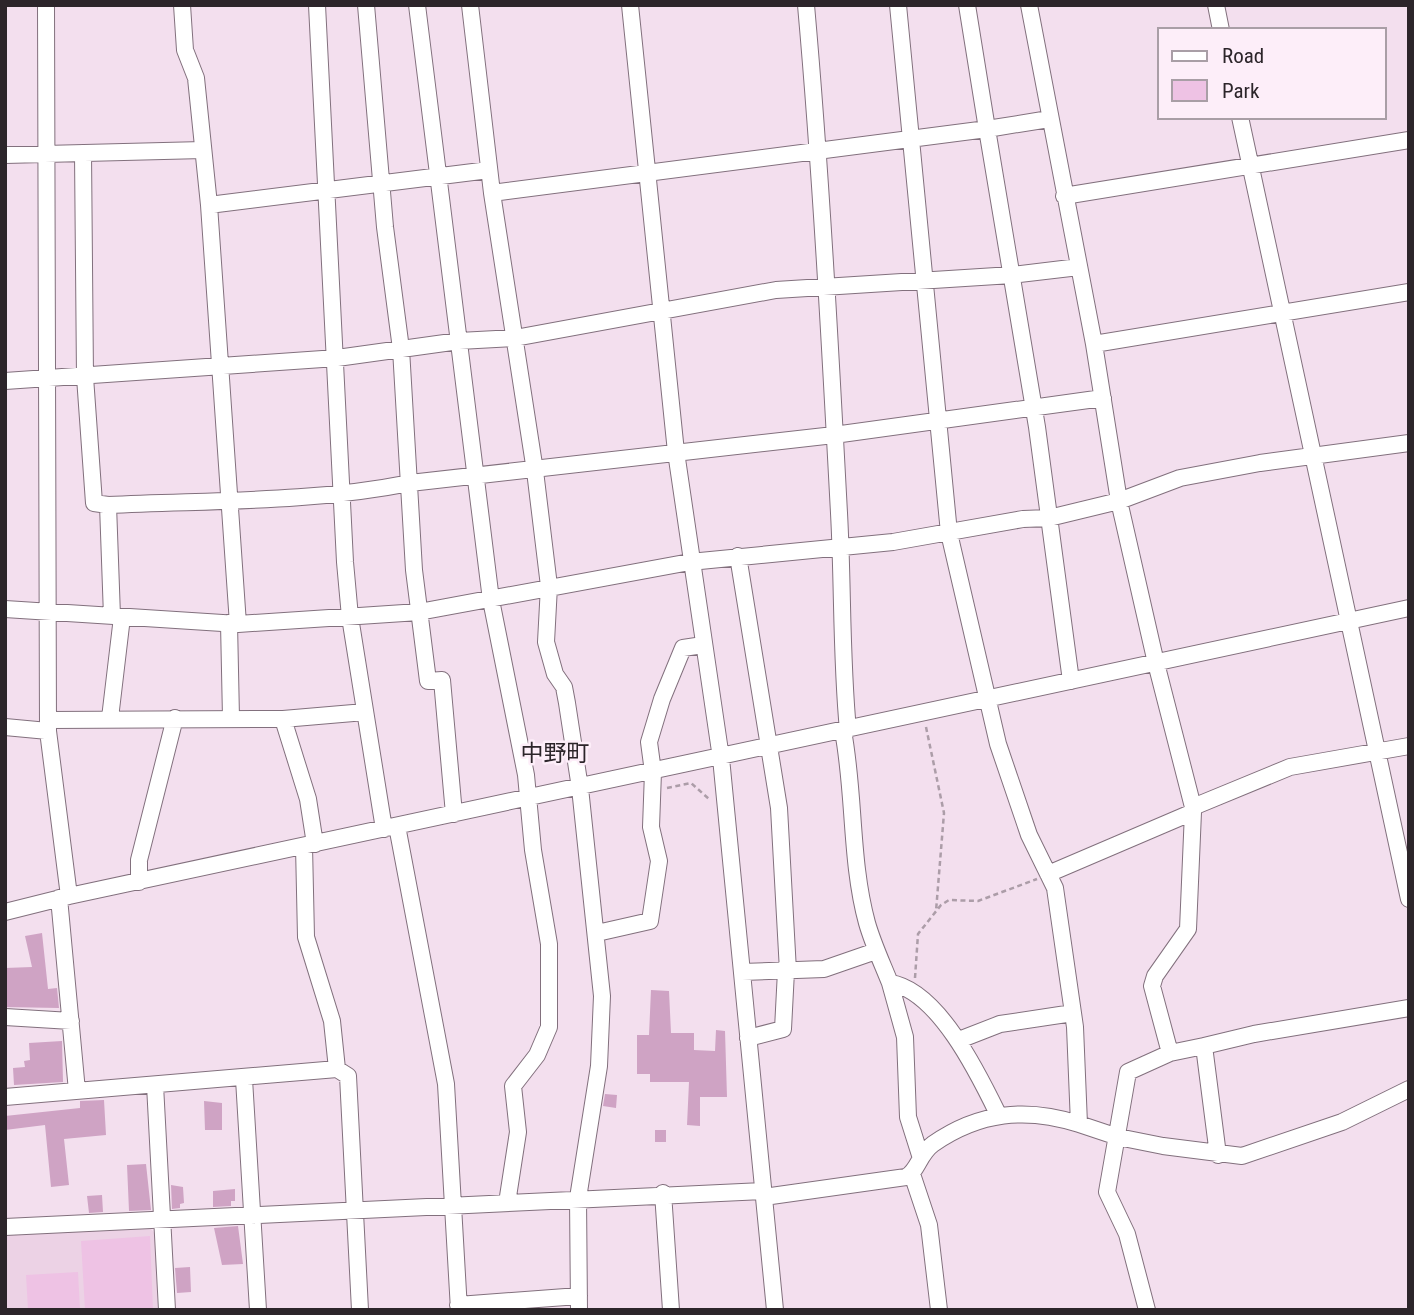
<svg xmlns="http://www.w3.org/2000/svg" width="1414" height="1315" viewBox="0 0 1414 1315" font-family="'Roboto Condensed','Noto Sans JP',sans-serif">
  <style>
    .built { fill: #ecd2e5 }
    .green { fill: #eec2e4 }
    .building { fill: #cfa3c4 }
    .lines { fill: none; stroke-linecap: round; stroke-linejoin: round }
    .minor-casing { stroke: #82707d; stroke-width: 18 }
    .path { stroke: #ac9da8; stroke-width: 2.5; stroke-dasharray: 5 3.5; stroke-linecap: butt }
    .minor { stroke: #fff; stroke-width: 16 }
    .labels { text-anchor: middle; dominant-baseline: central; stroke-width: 5; stroke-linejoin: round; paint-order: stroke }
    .quarter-label { font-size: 23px; fill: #2c252a; stroke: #fdeef9 }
  </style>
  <rect width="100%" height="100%" fill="#f3dfee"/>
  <path class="built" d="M 151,1229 L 155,1234 L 158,1310 L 5,1310 L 5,1234 Z"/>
  <path class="green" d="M 150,1236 L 153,1310 L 85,1310 L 81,1241 Z
    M 78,1272 L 80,1310 L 28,1310 L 26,1275 Z"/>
  <path class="building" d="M 42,933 L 48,989 L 57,988 L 59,1008 L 5,1007 L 5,968 L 32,967 L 25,936 Z
    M 651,990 L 669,991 L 671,1033 L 694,1033 L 694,1050 L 715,1051 L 716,1030 L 725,1031 L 727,1097 L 700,1097 L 700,1126 L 687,1125 L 689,1082 L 650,1082 L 650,1074 L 637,1074 L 637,1035 L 649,1035 Z
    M 62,1041 L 63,1082 L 14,1085 L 13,1068 L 25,1067 L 24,1061 L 30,1060 L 29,1043 Z
    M 605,1094 L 617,1095 L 616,1108 L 603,1106 Z
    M 104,1100 L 106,1135 L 64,1139 L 69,1185 L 51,1187 L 45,1125 L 5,1130 L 5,1116 L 80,1108 L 80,1101 Z
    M 204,1101 L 222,1103 L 222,1130 L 205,1130 Z
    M 655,1130 L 666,1130 L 666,1142 L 655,1142 Z
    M 146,1164 L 151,1210 L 129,1211 L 127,1165 Z
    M 171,1185 L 183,1187 L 184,1203 L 180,1204 L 180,1208 L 172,1209 Z
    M 235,1189 L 235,1201 L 231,1201 L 231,1206 L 213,1207 L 213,1191 Z
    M 102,1195 L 103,1212 L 89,1213 L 87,1196 Z
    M 238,1226 L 243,1264 L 222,1265 L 214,1228 Z
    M 190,1267 L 191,1292 L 177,1293 L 175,1268 Z"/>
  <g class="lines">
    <defs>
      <path id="minor" d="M 46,5 L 48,731 L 69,896
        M 182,5 L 185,50 L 196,78 L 209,205 L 238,624
        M 317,5 L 345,562 L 350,617 L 384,829
        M 366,5 L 385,227 L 401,349 L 414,570 L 428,681 L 442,680 L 454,814
        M 417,5 L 491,600 L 526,775 L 533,850 L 549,944 L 549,1027 L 537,1055 L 513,1086 L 518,1132 L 507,1203
        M 470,5 L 492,193 L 535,471 L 549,586 L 546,642 L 555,674 L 564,687 L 567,703 L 580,788 L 602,996 L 599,1066 L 578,1198 L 579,1310
        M 630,5 L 676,452 L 721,758 L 775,1310
        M 806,5 C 821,174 830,344 839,513 C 843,586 841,658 848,730
        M 898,5 L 949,533 L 998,744 L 1029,835 L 1055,888 L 1075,1027 L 1079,1124 L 1118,1137 L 1163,1146 L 1242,1156 L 1342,1122 L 1409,1089
        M 967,5 L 987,129 L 1049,119
        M 1029,5 L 1094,344 L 1119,501 L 1156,663 L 1193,807 L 1193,812 L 1048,874
        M 1216,5 L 1221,30
        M 1240,117 L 1409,899
        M 83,153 L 85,377 L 94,503 L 108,505
        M 5,155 L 203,150
        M 492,193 L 987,129 L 1037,427 L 1071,681
        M 1064,196 L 1409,140
        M 209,205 L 489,170
        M 1094,344 L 1409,292
        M 5,381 L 337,358 L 459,341 L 515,338 L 776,290 L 1012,275 L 1079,267
        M 738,556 L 779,808 L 788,971
        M 5,609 L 238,624 L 419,612 L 690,562 L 893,542 L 1023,519 L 1049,518 L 1119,501 L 1180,478 L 1260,463 L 1409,443
        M 112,616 L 108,505 C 209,500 310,503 410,483 L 834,435 L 1103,398
        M 229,623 L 231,718
        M 110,718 L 122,617
        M 49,720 L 283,719
        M 5,727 L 48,731
        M 843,731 C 855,794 850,861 867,923 C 873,944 882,963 890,983 C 938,990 979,1075 998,1114
        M 1193,807 L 1290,767 L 1409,746
        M 397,826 L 446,1084 L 459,1310
        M 315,844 L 308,799 L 283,719 L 365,712
        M 304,846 L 306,937 L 332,1021 L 337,1069
        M 139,882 L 139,860 L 175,718
        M 59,898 L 77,1091
        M 5,912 L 69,896 L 1409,608
        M 597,933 L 650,921 L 659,861 L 651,827 L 653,772 L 649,742 L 662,699 L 683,648 L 703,645
        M 742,972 L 824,969 L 876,951
        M 890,983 L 905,1037 L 908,1117 L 920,1155
        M 5,1017 L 71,1021
        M 748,1038 L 783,1029 L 786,971
        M 959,1040 L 1000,1024 L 1073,1013
        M 1204,1046 L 1254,1034 L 1409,1008
        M 1170,1053 L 1204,1046 L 1218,1155
        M 244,1079 L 258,1310
        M 155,1085 L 167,1310
        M 5,1097 L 337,1069 L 348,1076 L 360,1310
        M 912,1174 L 929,1225 L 939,1310
        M 663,1193 L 671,1310
        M 764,1197 L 906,1177 C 918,1171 919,1154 933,1144 C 979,1112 1026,1107 1079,1124
        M 5,1227 L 763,1191
        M 458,1305 L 579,1296
        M 1147,1310 L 1127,1234 L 1107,1192 L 1128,1072 L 1170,1053 L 1152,986 L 1155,976 L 1188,929 L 1193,812"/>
    </defs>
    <use href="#minor" class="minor-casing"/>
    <path class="path" d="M 926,727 L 944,813 L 936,911
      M 667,788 L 691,783 L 709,799
      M 915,978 L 918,934 L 941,905 L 949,900 L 978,901 L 1037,879"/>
    <use href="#minor" class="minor"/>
  </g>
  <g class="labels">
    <g class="quarter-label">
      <text x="555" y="753">中野町</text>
    </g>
  </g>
  <rect width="1414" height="1315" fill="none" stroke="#2c252a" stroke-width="14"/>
  <rect x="1158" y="28" width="228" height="91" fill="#fdeef9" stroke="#a99ea6" stroke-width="2"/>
  <rect x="1172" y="51" width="35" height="10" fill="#ffffff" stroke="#a99ea6" stroke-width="2"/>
  <text x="1222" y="63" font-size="21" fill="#2c252a">Road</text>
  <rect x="1172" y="80" width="35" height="21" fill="#eec2e4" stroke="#a99ea6" stroke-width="2"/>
  <text x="1222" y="98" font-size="21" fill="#2c252a">Park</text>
</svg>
